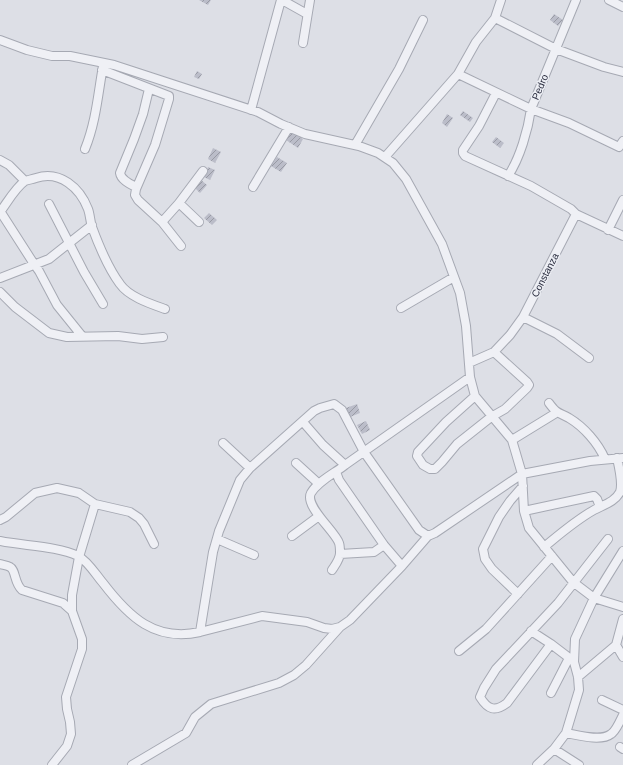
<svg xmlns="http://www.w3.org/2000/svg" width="623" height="765" viewBox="0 0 623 765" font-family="Arial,sans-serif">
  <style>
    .building { fill: url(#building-hatch) }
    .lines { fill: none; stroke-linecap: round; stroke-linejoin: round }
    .minor-casing { stroke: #a6a9b3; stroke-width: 10 }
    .minor { stroke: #eff0f5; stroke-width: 8 }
    .labels { text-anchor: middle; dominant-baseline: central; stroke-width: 3; stroke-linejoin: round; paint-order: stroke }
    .street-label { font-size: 10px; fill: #272a3c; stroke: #eceef4 }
  </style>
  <defs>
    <pattern id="building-hatch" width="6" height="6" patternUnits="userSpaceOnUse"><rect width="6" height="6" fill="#bbbdc9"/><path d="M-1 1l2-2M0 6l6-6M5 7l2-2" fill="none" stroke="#989aa4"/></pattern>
  </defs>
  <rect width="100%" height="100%" fill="#dddfe6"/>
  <path class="building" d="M 199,0 L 211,0 L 208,5 Z
    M 554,14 L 563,20 L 558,26 L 550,20 Z
    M 197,71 L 202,74 L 199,79 L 194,77 Z
    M 463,111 L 473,118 L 470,122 L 460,115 Z
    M 447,114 L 453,118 L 447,127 L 442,123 Z
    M 291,131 L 303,139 L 298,148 L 286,140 Z
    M 496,137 L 504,143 L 500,148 L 492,142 Z
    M 213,148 L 221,152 L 215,163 L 208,159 Z
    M 277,157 L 287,163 L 281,172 L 271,166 Z
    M 208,167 L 215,170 L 210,180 L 204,177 Z
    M 201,180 L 207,185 L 200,193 L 194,187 Z
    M 209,213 L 217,220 L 212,225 L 204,218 Z
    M 357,404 L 360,413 L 350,417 L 346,408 Z
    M 366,421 L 370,430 L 362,434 L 357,425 Z"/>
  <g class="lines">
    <defs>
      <path id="minor" d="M 282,0 L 307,14
        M 609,0 L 623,7
        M 495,18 L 556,49 L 604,67 L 623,72
        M 0,40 L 27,50 L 52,56 L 70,56 L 114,65 L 258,112 L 281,124 L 305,134 L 359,146 L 378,153 L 393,163 L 406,179 L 442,244 L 460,293 L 466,326 L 470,377 L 475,396 L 512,440 L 522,474 L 524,511 L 529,528 L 573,582 L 594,598 L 623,607
        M 303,43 L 310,0
        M 102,70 L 169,96 L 169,99 L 155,145 L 136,189 L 135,195 L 138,200 L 162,222 L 181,246
        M 458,74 L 531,109 L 569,123 L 619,147 L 623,141
        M 496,93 L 479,126 L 463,150 L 463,153 L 465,156 L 531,186 L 571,209 L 576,214
        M 251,110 L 281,0
        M 355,145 L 399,69 L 423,20
        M 85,149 C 96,122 98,94 103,66
        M 385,157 L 458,74 L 476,42 L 495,18 L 501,0
        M 0,160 L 9,165 L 25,181
        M 508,176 C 520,158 528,130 531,109 L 576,0
        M 136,187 C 130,184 121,180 120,173 L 134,139 L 143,114 L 149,89
        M 253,187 L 289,127
        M 179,203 L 199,222
        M 49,204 L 84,272 L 103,304
        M 0,211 L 34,264 L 39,271 L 57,305 L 82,336
        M 0,212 C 7,203 15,188 25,181 C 28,180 33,179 36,178 C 60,170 80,188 88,209 C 90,214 90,221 92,227 C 99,246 108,268 120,284 C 129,297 151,304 165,309
        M 162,222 L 179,203 L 203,171
        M 608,230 L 623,200
        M 0,278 L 49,259 L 92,225
        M 0,292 L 15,307 L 49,333 L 67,337 L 118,336 L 142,339 L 163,337
        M 401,308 L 454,277
        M 523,317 L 557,334 L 589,358
        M 469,363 L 494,352 L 510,335 L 523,317 L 576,214 L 623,236
        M 475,396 L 446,422 L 418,452 L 417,456 L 423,465 L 430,469 L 435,469 L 442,462 L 457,444 L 491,417 L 505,409 L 527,388 L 529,385 L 527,382 L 494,352
        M 549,403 C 557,414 558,412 569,418 C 584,427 598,443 605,459
        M 303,422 L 323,445 L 345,465 C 335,473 318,481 311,493 C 304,506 335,531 339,543 C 340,546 340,550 340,553 C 340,559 336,564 332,570
        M 512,440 L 556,413
        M 223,443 L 250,468
        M 296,463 L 319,484
        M 345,465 L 470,377
        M 336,472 L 339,480 L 384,545 L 402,566 L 428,536 L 435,533 L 522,474 L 590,461 L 623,458
        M 524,511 L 594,496 L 597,499 L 600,507
        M 0,520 L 6,517 L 35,493 L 57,488 L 79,493 L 95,504 L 130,512 L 139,518 L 144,524 L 154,544
        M 292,536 L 319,516
        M 217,539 L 254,555
        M 0,541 C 24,546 57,546 78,556 C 88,561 96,575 103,583 C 129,617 155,642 200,632 L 213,552 L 219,531 L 240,480 L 250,468 L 314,411 L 320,408 L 334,404 L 342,410 L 364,452 L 419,530 L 428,536
        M 544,547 C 560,534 576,520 594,510 C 603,505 615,502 620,492 C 623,483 619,467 617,458
        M 340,554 L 374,552 L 384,545
        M 0,564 C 3,565 7,565 10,567 C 16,570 14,583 22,590 L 63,603 L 72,611
        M 518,594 L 492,569 L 485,559 L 483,549 L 499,517 L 510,501 L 523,486
        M 531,631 L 551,644 L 507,703 C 495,712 488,710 480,697 L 484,688 L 496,669 L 558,603 L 608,539
        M 200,632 L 262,616 L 307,622 L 324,628 L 332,629 L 340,627 L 350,620 L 402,566
        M 551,644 L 572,660
        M 616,645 L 623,657
        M 459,651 L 486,629 L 552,556
        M 578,677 L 616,645 L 623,619
        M 551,693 L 569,658
        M 602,700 L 623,710
        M 566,733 C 577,735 601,742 611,734 C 616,731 620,721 623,715
        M 620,747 L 623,749
        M 554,749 L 579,765
        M 52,765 L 67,746 L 71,734 L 70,722 L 67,709 L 66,697 L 82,649 L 82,639 L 72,611 L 72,595 L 79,557 L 95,504
        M 132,765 L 186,733 L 195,717 L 211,704 L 279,683 L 294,675 L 306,665 L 340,627
        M 537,765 L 554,749 L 566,733 L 579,690 L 578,677 L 574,662 L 575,639 L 594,598 L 623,551"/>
    </defs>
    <use href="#minor" class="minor-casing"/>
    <use href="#minor" class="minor"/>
  </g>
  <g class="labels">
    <g class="street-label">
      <text transform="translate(540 87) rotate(-67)">Pedro</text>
      <text transform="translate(545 275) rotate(-63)">Constanza</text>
    </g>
  </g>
</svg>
